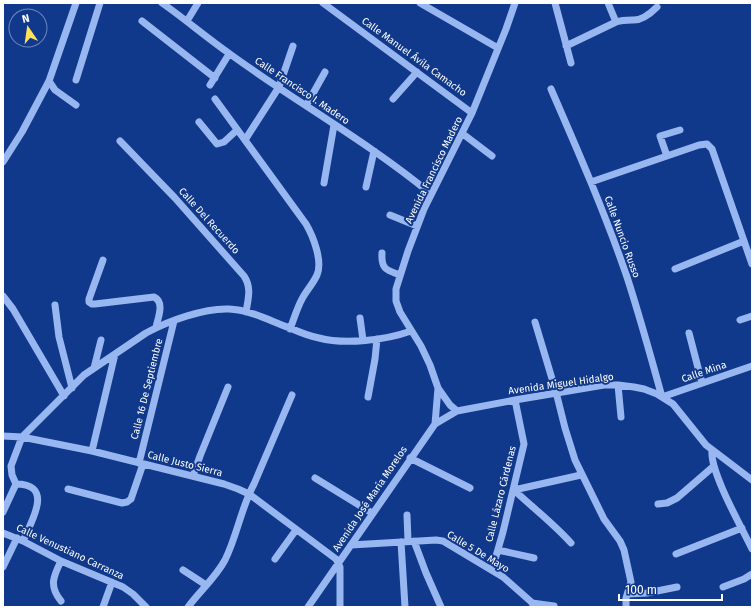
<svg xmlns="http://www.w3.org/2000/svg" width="755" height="610" viewBox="0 0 755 610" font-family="'Fira Sans',sans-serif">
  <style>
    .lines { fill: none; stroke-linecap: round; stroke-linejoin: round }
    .minor { stroke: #98b7f1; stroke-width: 7 }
    .labels { text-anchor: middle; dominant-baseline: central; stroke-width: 4; stroke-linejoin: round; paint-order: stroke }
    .street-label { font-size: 10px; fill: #fff; stroke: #11398b }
  </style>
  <rect width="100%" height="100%" fill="#11398b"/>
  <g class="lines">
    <path class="minor" d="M 162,3 C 185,19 207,38 230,54 C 296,102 368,142 431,194
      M 323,3 L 472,113
      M 420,3 L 498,48
      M 555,3 L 571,63
      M 608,3 L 616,22
      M 142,21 L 215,78
      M 187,21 L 198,3
      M 566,46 L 616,22 C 622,20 626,20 632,20 C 641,21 650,14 657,7
      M 76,80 L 100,3
      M 49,81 L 55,90 L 76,105
      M 210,85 L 229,54
      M 551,89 C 578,151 605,213 627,277 C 640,317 651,357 662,397 L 752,366
      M 215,99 L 306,224 C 313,236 323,261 317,275 C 313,284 306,291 302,299 C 297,308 294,319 290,329
      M 393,99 L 417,72
      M 306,106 L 325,72
      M 199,122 L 217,144 L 224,142 L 237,130
      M 463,134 L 492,156
      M 245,140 L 279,87 L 293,46
      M 120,141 L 175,198 L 244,276 C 252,288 248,299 246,312
      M 667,156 L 660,136 L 680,130
      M 3,162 L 22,132 L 49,81 L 76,3
      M 591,182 L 699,145 L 707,144 L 712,149 L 752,264
      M 324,183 L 334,125
      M 366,187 L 374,151
      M 390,215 L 417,226
      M 382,253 C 381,269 386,270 400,275
      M 103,260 L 89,299 L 89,302 L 92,304 L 95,304 L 154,297 C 165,302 158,318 156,327
      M 675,269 L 744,241
      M 3,296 L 13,309 L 64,396
      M 55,305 L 59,337 L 72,388
      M 360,318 L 363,340
      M 740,320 L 752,316
      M 535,322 L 556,392 L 565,428 L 575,460 L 604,519 L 620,541 L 624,550 L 631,582 L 626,598 L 626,607
      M 689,333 L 702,383
      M 94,368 L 101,340
      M 618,385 L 621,417
      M 368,397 L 375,359 L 377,339
      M 457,411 L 450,405 L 438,388 L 430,365 L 421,346 L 400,312 L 396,301 L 396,289 L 408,251 L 424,209 L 472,113 L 506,29 L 515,3
      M 435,424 L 438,388
      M 3,436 L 22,437 L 92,451 L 224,484 L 238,489 L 249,494 L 336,559 L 340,567 L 340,607
      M 92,451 L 115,354
      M 712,451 C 710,472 742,528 752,549
      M 410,458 L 470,488
      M 139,463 L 174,321
      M 193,476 L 200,456 L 228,387
      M 315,478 L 372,513
      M 16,484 C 55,484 31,522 23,541
      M 68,489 L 122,503 L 127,502 L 131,499 L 143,464
      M 514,490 C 533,508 553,523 571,543
      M 514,490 L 581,475
      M 658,504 L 667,503 L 677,498 L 714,466
      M 3,512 L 16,484 L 12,475 L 11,466 L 22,437 L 84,375 L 146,333 C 168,321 204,308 229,309 C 251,310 270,321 290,328 C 299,332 309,336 319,338 C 345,345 386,340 411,331
      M 407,515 L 408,541
      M 3,533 L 23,541 L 61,561 L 123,587 L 133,594 L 146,607
      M 414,541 L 426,573 L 441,607
      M 401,542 L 405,607
      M 351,545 L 436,540 L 443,541 L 503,577 L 537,607
      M 498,550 L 534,558
      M 676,554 L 742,528
      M 275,559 L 296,530
      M 3,567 L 17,538
      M 183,570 L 206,585
      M 492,570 L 503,532 L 524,444 L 515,400
      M 723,587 L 744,579 L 752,574
      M 628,594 L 647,593 L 677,587
      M 61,601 C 49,586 53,577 61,561
      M 532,603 L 554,606
      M 103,607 L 112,582
      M 188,607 C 200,591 216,577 225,560 C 237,536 241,508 254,484 L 292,395
      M 308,607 L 435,424 L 457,411 L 515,400 L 604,385 L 618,385 L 634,387 L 644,389 L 657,394 L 673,404 L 706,445 L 752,480"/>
  </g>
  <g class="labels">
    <g class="street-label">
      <text transform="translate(414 57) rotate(36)">Calle Manuel Ávila Camacho</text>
      <text transform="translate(302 91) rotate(34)">Calle Francisco I. Madero</text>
      <text transform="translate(434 170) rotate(-64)">Avenida Francisco Madero</text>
      <text transform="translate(209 221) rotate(48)">Calle Del Recuerdo</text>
      <text transform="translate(622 237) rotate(70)">Calle Nuncio Russo</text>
      <text transform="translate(704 372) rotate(-19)">Calle Mina</text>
      <text transform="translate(561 384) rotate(-8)">Avenida Miguel Hidalgo</text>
      <text transform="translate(147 389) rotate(-76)">Calle 16 De Septiembre</text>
      <text transform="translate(185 464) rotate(14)">Calle Justo Sierra</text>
      <text transform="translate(501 494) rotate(-76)">Calle Lázaro Cárdenas</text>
      <text transform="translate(370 499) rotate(-56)">Avenida José María Morelos</text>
      <text transform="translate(70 552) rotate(25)">Calle Venustiano Carranza</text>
      <text transform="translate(478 552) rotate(31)">Calle 5 De Mayo</text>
    </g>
  </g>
  <rect width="755" height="610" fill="none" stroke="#ffffff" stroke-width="8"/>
  <g transform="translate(28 28) rotate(347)"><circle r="19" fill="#11398b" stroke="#7088b9"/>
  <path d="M0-3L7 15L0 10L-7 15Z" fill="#ffe158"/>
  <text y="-6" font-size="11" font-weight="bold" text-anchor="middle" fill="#ffffff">N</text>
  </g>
  <path d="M619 594v6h103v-6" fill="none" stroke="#ffffff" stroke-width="2"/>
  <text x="625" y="594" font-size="12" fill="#ffffff" stroke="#11398b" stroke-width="3" paint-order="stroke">100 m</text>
</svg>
